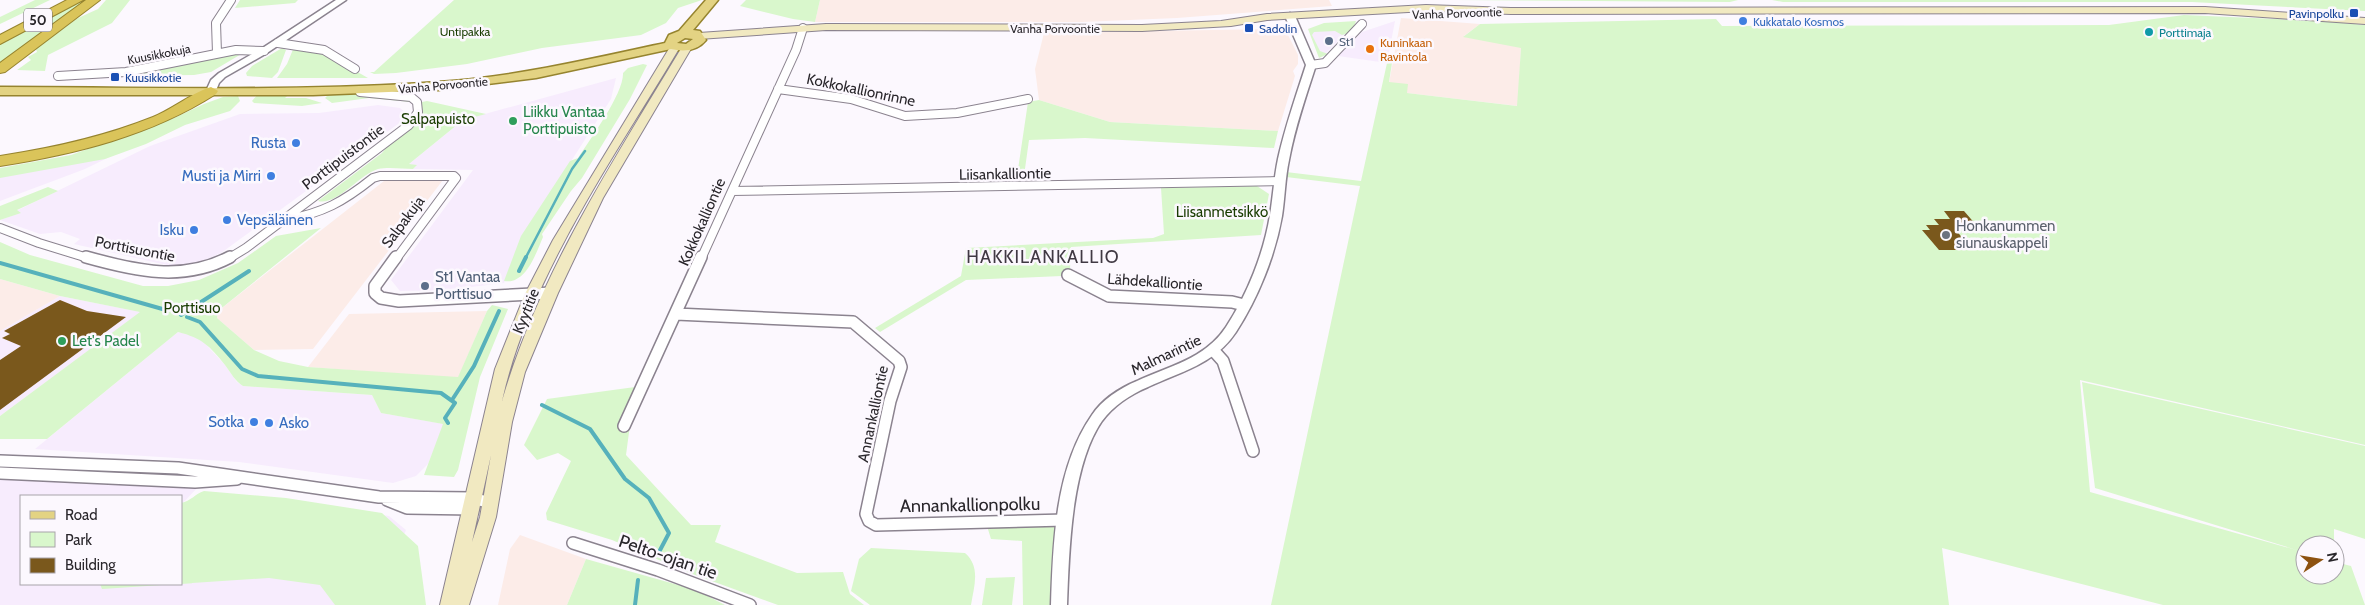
<svg xmlns="http://www.w3.org/2000/svg" width="2365" height="605" viewBox="0 0 2365 605" font-family="Cabin,sans-serif">
  <style>
    .built { fill: #f7ecfd }
    .industrial { fill: #fcece8 }
    .green { fill: #d9f7cc }
    .lines { fill: none; stroke-linecap: round; stroke-linejoin: round }
    .stream-far1 { stroke: #56b1bb; stroke-width: 2.5 }
    .stream { stroke: #56b1bb; stroke-width: 4 }
    .building { fill: #7a581c }
    .minor-far1-casing { stroke: #8b838f; stroke-width: 10 }
    .minor-casing { stroke: #8b838f; stroke-width: 14 }
    .tertiary-casing { stroke: #8b838f; stroke-width: 3 }
    .secondary-casing { stroke: #8b838f; stroke-width: 2 }
    .primary-casing { stroke: #96842f; stroke-width: 3 }
    .trunk-casing { stroke: #96842f; stroke-width: 2 }
    .minor-far1 { stroke: #fff; stroke-width: 8 }
    .minor { stroke: #fff; stroke-width: 11 }
    .tertiary { fill: #fff; fill-rule: evenodd }
    .secondary { fill: #f1e9c1; fill-rule: evenodd }
    .primary { fill: #e3d383; fill-rule: evenodd }
    .trunk { fill: #dac45a; fill-rule: evenodd }
    .transit-dot { fill: #1a4fb4; stroke: #fcf8fe; stroke-width: 2 }
    .shop-dot { fill: #3f7fe0; stroke: #fcf8fe; stroke-width: 2 }
    .culture-dot { fill: #0f9aa8; stroke: #fcf8fe; stroke-width: 2 }
    .service-dot { fill: #5c6f8a; stroke: #fcf8fe; stroke-width: 2 }
    .food-dot { fill: #e8710a; stroke: #fcf8fe; stroke-width: 2 }
    .leisure-dot { fill: #2e9e5b; stroke: #fcf8fe; stroke-width: 2 }
    .worship-dot { fill: #6b7280; stroke: #fcf8fe; stroke-width: 2 }
    .labels { text-anchor: middle; dominant-baseline: central; stroke-width: 5; stroke-linejoin: round; paint-order: stroke }
    .far-street-label { font-size: 12px; fill: #29262b; stroke: #fcf8fe }
    .far-transit-label { font-size: 12px; fill: #164399; stroke: #fcf8fe; text-anchor: start }
    .far-shop-label { font-size: 12px; fill: #366cbe; stroke: #fcf8fe; text-anchor: start }
    .far-park-label { font-size: 12px; fill: #193c01; stroke: #fcf8fe }
    .far-culture-label { font-size: 12px; fill: #0d838f; stroke: #fcf8fe; text-anchor: start }
    .far-service-label { font-size: 12px; fill: #4e5e75; stroke: #fcf8fe; text-anchor: start }
    .far-food-label { font-size: 12px; fill: #c56008; stroke: #fcf8fe; text-anchor: start }
    .shield { fill: #fcf8fe; stroke: #68656a; stroke-width: 1 }
    .shield-label { font-size: 14px; font-weight: bold; fill: #29262b }
    .street-label { font-size: 15px; fill: #29262b; stroke: #fcf8fe }
    .leisure-label { font-size: 15px; fill: #27864d; stroke: #fcf8fe; text-anchor: start }
    .park-label { font-size: 15px; fill: #193c01; stroke: #fcf8fe }
    .shop-label { font-size: 15px; fill: #366cbe; stroke: #fcf8fe; text-anchor: end }
    .worship-label { font-size: 15px; fill: #5b616d; stroke: #fcf8fe; text-anchor: start }
    .service-label { font-size: 15px; fill: #4e5e75; stroke: #fcf8fe; text-anchor: start }
    .quarter-label { font-size: 18px; letter-spacing: 1px; fill: #403943; stroke: #fcf8fe }
    .near-street-label { font-size: 18px; fill: #29262b; stroke: #fcf8fe }
  </style>
  <rect width="100%" height="100%" fill="#fcf8fe"/>
  <path class="built" d="M 1395,21 L 1387,63 L 1338,56 L 1362,32 Z
    M 1312,28 L 1347,32 L 1324,55 L 1320,54 L 1309,29 Z
    M 616,78 L 611,99 L 525,233 L 504,283 L 446,290 L 400,291 L 391,280 L 473,170 L 413,169 L 416,166 L 408,165 L 463,120 Z
    M 378,105 L 400,108 L 406,113 L 398,124 L 221,253 L 196,264 L 171,266 L 74,244 L 80,239 L 61,232 L 40,234 L 0,220 L 20,213 L 16,211 L 150,146 L 240,114 L 319,113 Z
    M 134,145 L 85,169 L 0,201 L 0,176 Z
    M 60,296 L 141,312 L 0,416 L 0,331 Z
    M 178,332 L 199,337 L 225,365 L 237,382 L 243,386 L 372,395 L 381,413 L 444,424 L 428,464 L 416,476 L 393,483 L 239,462 L 35,449 Z
    M 0,479 L 198,487 L 181,505 L 181,496 L 21,496 L 21,584 L 181,584 L 320,506 L 389,516 L 406,530 L 374,605 L 0,605 Z"/>
  <path class="industrial" d="M 820,0 L 1329,0 L 1332,6 L 1177,18 L 1082,22 L 815,22 Z
    M 1401,18 L 1480,24 L 1464,36 L 1521,47 L 1518,106 L 1407,93 L 1389,83 Z
    M 1269,29 L 1286,31 L 1298,55 L 1298,64 L 1293,71 L 1295,76 L 1278,131 L 1110,122 L 1039,100 L 1035,69 L 1044,33 Z
    M 443,180 L 313,349 L 254,350 L 217,318 L 218,311 L 384,181 Z
    M 0,279 L 60,296 L 0,331 Z
    M 487,311 L 458,378 L 308,367 L 349,314 Z
    M 520,535 L 586,559 L 567,605 L 498,605 L 510,549 Z"/>
  <path class="green" d="M 35,0 L 50,0 L 0,24 L 0,17 Z
    M 84,0 L 91,0 L 0,66 L 0,44 Z
    M 106,0 L 130,0 L 112,23 L 48,55 L 45,71 L 17,70 L 31,60 L 28,57 L 37,52 L 36,49 L 76,19 L 98,9 Z
    M 240,0 L 298,0 L 295,3 L 235,8 Z
    M 454,0 L 702,0 L 678,8 L 666,23 L 641,35 L 542,48 L 467,64 L 396,73 L 374,74 L 370,72 L 374,72 Z
    M 746,0 L 820,0 L 815,22 L 793,19 L 740,6 Z
    M 1455,0 L 1738,0 L 1730,2 Z
    M 1772,0 L 2365,0 L 2365,11 L 2192,2 L 1783,2 Z
    M 2184,15 L 2320,21 L 2365,25 L 2365,445 L 2080,380 L 2090,492 L 2300,551 L 2095,488 L 2082,382 L 2365,446 L 2365,539 L 2334,529 L 2334,545 L 2305,545 L 2305,575 L 2335,575 L 2335,562 L 2351,566 L 2365,605 L 2163,605 L 1942,548 L 1949,605 L 1271,605 L 1360,186 L 1286,177 L 1286,172 L 1361,181 L 1387,63 L 1392,63 L 1389,82 L 1408,84 L 1407,93 L 1517,106 L 1521,48 L 1463,37 L 1480,24 L 1716,19 L 1722,26 L 2109,25 Z
    M 1356,21 L 1352,32 L 1342,35 L 1335,31 L 1314,32 L 1312,35 L 1320,51 L 1328,54 L 1319,58 L 1308,29 L 1324,23 Z
    M 294,47 L 319,50 L 368,78 L 277,78 L 287,64 Z
    M 282,48 L 286,50 L 278,72 L 272,78 L 247,76 L 246,73 L 252,66 Z
    M 243,53 L 211,72 L 194,75 L 114,76 Z
    M 643,64 L 647,65 L 630,99 L 582,178 L 571,191 L 542,234 L 543,237 C 536,253 526,285 504,281 L 521,236 L 570,161 L 578,158 C 590,139 624,93 623,73 L 628,68 Z
    M 258,94 L 288,95 L 285,98 L 306,98 L 322,103 L 302,106 L 254,103 L 252,101 Z
    M 369,94 L 402,97 L 411,102 L 369,98 L 332,103 L 325,98 L 328,95 Z
    M 238,96 L 240,101 L 230,111 L 185,125 L 146,144 L 105,159 L 0,178 L 0,168 L 71,155 L 174,118 L 204,104 L 223,97 Z
    M 1039,100 L 1110,122 L 1278,131 L 1274,148 L 1085,138 L 1029,140 L 1023,183 L 1016,183 L 1028,102 Z
    M 427,101 L 486,114 L 463,120 L 409,164 L 417,165 L 413,169 C 403,169 389,167 378,169 C 360,174 337,206 318,201 L 382,153 L 395,137 L 418,119 L 422,113 L 422,102 Z
    M 1257,186 L 1269,194 L 1261,235 L 1071,247 L 1070,270 L 1062,276 L 966,280 L 880,332 L 875,328 L 961,276 L 966,248 L 1153,238 L 1164,234 L 1161,188 Z
    M 48,187 L 58,191 L 17,210 L 21,213 L 0,220 L 0,206 Z
    M 321,228 L 218,311 L 217,318 L 254,350 L 279,361 L 308,367 L 458,377 L 487,311 L 492,305 L 508,309 L 480,377 L 458,470 L 454,477 L 424,475 L 443,424 L 381,413 L 372,395 L 243,386 C 235,381 231,373 225,365 C 210,346 202,338 178,332 L 47,439 L 0,439 L 0,416 L 140,312 L 60,296 L 0,279 L 0,242 L 30,255 L 143,286 L 168,286 L 199,280 L 238,263 L 276,236 Z
    M 635,387 L 626,455 L 691,525 L 721,525 L 715,542 L 797,573 L 843,572 L 850,594 L 864,605 L 778,605 L 687,572 L 612,540 L 547,520 L 546,513 L 571,461 L 558,453 L 537,460 L 524,445 L 547,399 Z
    M 204,491 L 286,498 L 382,513 L 418,546 L 426,605 L 335,605 L 320,585 L 269,578 L 102,589 L 100,584 L 181,584 L 181,503 C 191,501 195,494 204,491 Z
    M 1055,524 L 1051,605 L 1023,605 L 1022,541 L 991,539 L 987,526 Z
    M 871,548 L 965,553 C 981,567 974,586 971,605 L 870,605 L 851,591 L 859,559 Z
    M 586,559 L 696,590 L 725,605 L 567,605 Z
    M 1015,577 L 1012,605 L 982,605 L 986,578 Z"/>
  <g class="lines">
    <path class="stream-far1" d="M 525,259 L 572,169 L 585,151"/>
    <path class="stream" d="M 0,263 L 166,310
      M 519,271 L 526,257
      M 181,315 L 249,271
      M 187,317 L 200,322 L 242,369 L 258,376 L 441,393 L 455,403 L 445,418 L 448,423
      M 452,400 L 474,366 L 499,311
      M 542,405 L 590,429 L 625,479 L 649,498 L 669,533 L 658,554
      M 635,605 L 638,580"/>
  </g>
  <path class="building" d="M 1944,211 L 1964,211 L 1977,226 L 1955,229 L 1969,246 L 1961,246 L 1964,250 L 1939,250 L 1922,230 L 1930,230 L 1926,225 L 1939,225 L 1934,219 L 1950,219 Z
    M 60,300 L 87,311 L 126,317 L 0,410 L 0,360 L 21,346 L 2,338 L 10,334 L 4,331 Z"/>
  <g class="lines">
    <defs>
      <path id="minor-far1" d="M 278,43 L 324,50 L 355,69
        M 217,53 L 216,23 L 231,0
        M 1311,65 L 1325,63 L 1362,24
        M 58,76 L 126,72 L 236,50 L 264,51
        M 778,89 L 851,99 L 905,116 L 957,113 L 1028,99
        M 732,191 L 1279,181
        M 285,220 C 323,213 343,202 373,178 L 380,176 L 454,176 L 456,178 L 396,259
        M 0,228 L 39,243 L 91,259
        M 228,259 L 246,248 L 409,125 L 418,112 L 417,102 L 411,97 L 360,92
        M 701,259 L 796,50 L 803,28"/>
      <path id="minor" d="M 86,257 C 136,271 183,282 230,257
        M 396,257 L 375,286 L 375,293 L 381,298 L 399,301 L 551,293
        M 1068,275 L 1109,296 L 1232,302 L 1244,305
        M 676,314 L 853,322 L 899,361 L 901,367 L 890,401 L 866,514 L 869,521 L 876,525 L 1065,520
        M 1214,351 L 1223,361 L 1253,451
        M 624,426 L 701,257
        M 0,461 L 178,468 L 379,497 L 472,498 L 491,503
        M 0,473 L 195,482 L 237,479
        M 387,500 L 407,508 L 473,509
        M 573,543 L 658,570 L 750,605"/>
      <path id="tertiary" d="M 336,0 L 346,0 L 267,53 L 225,77 L 219,83 L 215,93 L 207,93 L 206,91 L 211,80 L 219,73 L 261,49 Z
        M 1290,13 L 1295,16 L 1316,65 C 1306,96 1295,127 1289,160 C 1285,178 1285,197 1282,216 C 1275,256 1258,298 1236,332 C 1215,364 1180,372 1148,387 C 1131,394 1113,406 1102,421 C 1071,466 1069,551 1067,605 L 1051,605 C 1053,543 1055,468 1092,415 C 1102,400 1120,388 1137,381 C 1169,366 1205,359 1226,327 C 1247,295 1264,253 1270,215 C 1273,197 1274,178 1278,159 C 1285,127 1296,96 1306,65 L 1285,16 Z"/>
      <path id="secondary" d="M 1426,5 L 1511,8 L 2205,7 L 2365,18 L 2365,24 L 2205,13 L 1511,14 L 1426,11 L 1267,20 L 1231,26 L 1142,31 L 826,30 L 699,39 L 694,36 L 699,33 L 826,24 L 1142,25 L 1221,21 L 1267,14 Z
        M 675,44 L 680,47 C 615,156 529,277 502,401 C 539,274 614,160 682,47 L 683,45 L 691,45 L 692,47 L 603,198 L 558,293 L 525,372 L 512,422 L 496,517 L 469,605 L 440,605 L 495,369 L 525,294 L 553,240 L 670,47 ZM 491,455 L 480,517 L 472,542 Z"/>
      <path id="primary" d="M 706,0 L 718,0 L 693,30 L 700,31 L 706,40 C 697,51 684,52 671,49 L 536,78 L 439,90 L 313,95 L 0,95 L 0,87 C 146,87 292,92 438,82 C 515,77 590,59 665,43 L 669,35 L 679,31 ZM 685,38 L 693,39 L 686,44 L 677,43 Z"/>
      <path id="trunk" d="M 67,0 L 83,0 L 0,44 L 0,35 Z
        M 86,0 L 100,0 L 5,72 L 0,73 L 0,63 Z
        M 211,87 L 218,91 L 216,94 C 150,136 76,154 0,166 L 0,156 C 53,148 103,137 153,117 C 171,110 195,91 211,87 Z"/>
    </defs>
    <use href="#minor-far1" class="minor-far1-casing"/>
    <use href="#minor" class="minor-casing"/>
    <use href="#tertiary" class="tertiary-casing"/>
    <use href="#secondary" class="secondary-casing"/>
    <use href="#primary" class="primary-casing"/>
    <use href="#trunk" class="trunk-casing"/>
    <use href="#minor-far1" class="minor-far1"/>
    <use href="#minor" class="minor"/>
    <use href="#tertiary" class="tertiary"/>
    <use href="#secondary" class="secondary"/>
    <use href="#primary" class="primary"/>
    <use href="#trunk" class="trunk"/>
  </g>
  <g class="transit-dot">
    <rect x="2349" y="8" width="10" height="10" rx="2.5"/>
    <rect x="1244" y="23" width="10" height="10" rx="2.5"/>
    <rect x="110" y="72" width="10" height="10" rx="2.5"/>
  </g>
  <g class="shop-dot">
    <circle cx="1743" cy="21" r="5"/>
    <circle cx="296" cy="143" r="5"/>
    <circle cx="271" cy="176" r="5"/>
    <circle cx="227" cy="220" r="5"/>
    <circle cx="194" cy="230" r="5"/>
    <circle cx="254" cy="422" r="5"/>
    <circle cx="269" cy="423" r="5"/>
  </g>
  <circle class="culture-dot" cx="2149" cy="32" r="5"/>
  <g class="service-dot">
    <circle cx="1329" cy="41" r="5"/>
    <circle cx="425" cy="286" r="5"/>
  </g>
  <circle class="food-dot" cx="1370" cy="49" r="5"/>
  <g class="leisure-dot">
    <circle cx="513" cy="121" r="5"/>
    <circle cx="62" cy="341" r="5"/>
  </g>
  <circle class="worship-dot" cx="1946" cy="235" r="5"/>
  <g class="labels">
    <g class="far-street-label">
      <text transform="translate(1457 13) rotate(-2)">Vanha Porvoontie</text>
      <text x="1055" y="28">Vanha Porvoontie</text>
      <text transform="translate(159 54) rotate(-11)">Kuusikkokuja</text>
      <text transform="translate(443 85) rotate(-5)">Vanha Porvoontie</text>
    </g>
    <g class="far-transit-label">
      <text x="2344" y="13" text-anchor="end">Pavinpolku</text>
      <text x="1259" y="28">Sadolin</text>
      <text x="125" y="77">Kuusikkotie</text>
    </g>
    <g class="far-shop-label">
      <text x="1753" y="21">Kukkatalo Kosmos</text>
    </g>
    <g class="far-park-label">
      <text x="465" y="31">Untipakka</text>
    </g>
    <g class="far-culture-label">
      <text x="2159" y="32">Porttimaja</text>
    </g>
    <g class="far-service-label">
      <text x="1339" y="41">St1</text>
    </g>
    <g class="far-food-label">
      <text x="1380" y="42">Kuninkaan<tspan x="1380" dy="14">Ravintola</tspan></text>
    </g>
    <rect class="shield" x="24" y="8.5" width="28" height="23" rx="4"/>
    <g class="shield-label">
      <text x="38" y="20">50</text>
    </g>
    <g class="street-label">
      <text transform="translate(861 90) rotate(12)">Kokkokallionrinne</text>
      <text transform="translate(343 157) rotate(-37)">Porttipuistontie</text>
      <text transform="translate(1005 174) rotate(-1)">Liisankalliontie</text>
      <text transform="translate(403 222) rotate(-53)">Salpakuja</text>
      <text transform="translate(702 222) rotate(-66)">Kokkokalliontie</text>
      <text transform="translate(135 249) rotate(11)">Porttisuontie</text>
      <text transform="translate(1155 282) rotate(4)">Lähdekalliontie</text>
      <text transform="translate(526 311) rotate(-68)">Kyytitie</text>
      <text transform="translate(1166 355) rotate(-25)">Malmarintie</text>
      <text transform="translate(873 414) rotate(-78)">Annankalliontie</text>
    </g>
    <g class="leisure-label">
      <text x="523" y="112">Liikku Vantaa<tspan x="523" dy="17">Porttipuisto</tspan></text>
      <text x="72" y="341">Let's Padel</text>
    </g>
    <g class="park-label">
      <text x="438" y="119">Salpapuisto</text>
      <text x="1222" y="212">Liisanmetsikkö</text>
      <text x="192" y="308">Porttisuo</text>
    </g>
    <g class="shop-label">
      <text x="286" y="143">Rusta</text>
      <text x="261" y="176">Musti ja Mirri</text>
      <text x="237" y="220" text-anchor="start">Vepsäläinen</text>
      <text x="184" y="230">Isku</text>
      <text x="244" y="422">Sotka</text>
      <text x="279" y="423" text-anchor="start">Asko</text>
    </g>
    <g class="worship-label">
      <text x="1956" y="226">Honkanummen<tspan x="1956" dy="17">siunauskappeli</tspan></text>
    </g>
    <g class="service-label">
      <text x="435" y="277">St1 Vantaa<tspan x="435" dy="17">Porttisuo</tspan></text>
    </g>
    <g class="quarter-label">
      <text x="1043" y="257">HAKKILANKALLIO</text>
    </g>
    <g class="near-street-label">
      <text transform="translate(970 505) rotate(-1)">Annankallionpolku</text>
      <text transform="translate(668 557) rotate(19)">Pelto-ojan tie</text>
    </g>
  </g>
  <rect x="20" y="495" width="162" height="90" fill="#fcf8fe" stroke="#a8a4aa"/>
  <rect x="30" y="511" width="25" height="8" fill="#e3d383" stroke="#a8a4aa"/>
  <text x="65" y="520" font-size="15" fill="#29262b">Road</text>
  <rect x="30" y="532" width="25" height="15" fill="#d9f7cc" stroke="#a8a4aa"/>
  <text x="65" y="545" font-size="15" fill="#29262b">Park</text>
  <rect x="30" y="558" width="25" height="15" fill="#7a581c" stroke="#a8a4aa"/>
  <text x="65" y="570" font-size="15" fill="#29262b">Building</text>
  <g transform="translate(2320 560) rotate(78)"><circle r="24" fill="#fcf8fe" stroke="#a8a4aa"/>
  <path d="M0-4L9 19L0 12L-9 19Z" fill="#8d5210"/>
  <text y="-8" font-size="14" font-weight="bold" text-anchor="middle" fill="#29262b">N</text>
  </g>
</svg>
